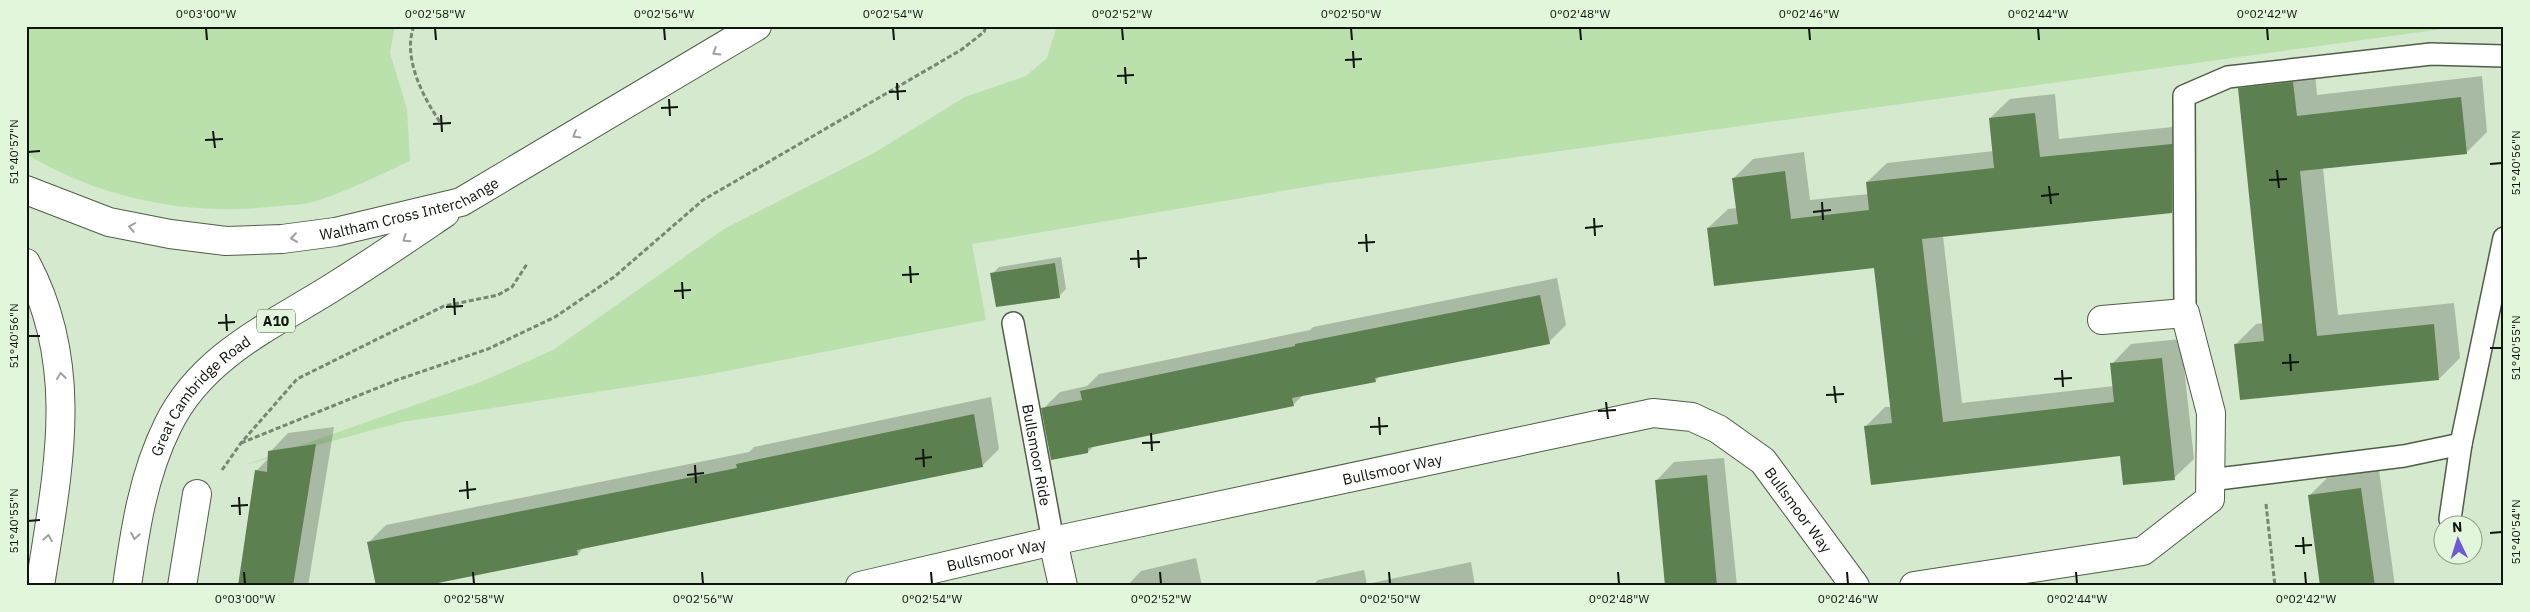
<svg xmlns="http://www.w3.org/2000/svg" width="2530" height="612" viewBox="0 0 2530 612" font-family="'IBM Plex Sans',sans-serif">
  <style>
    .green { fill: #bae0ac }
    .shadow { fill: #0003 }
    .building { fill: #5d8050 }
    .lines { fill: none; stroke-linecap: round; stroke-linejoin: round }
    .service-casing { stroke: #4e5f47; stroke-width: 24 }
    .minor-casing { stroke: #4e5f47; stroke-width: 30 }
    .trunk-casing { stroke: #4e5f47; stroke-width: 30 }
    .path { stroke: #788673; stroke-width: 3; stroke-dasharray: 5 2.5; stroke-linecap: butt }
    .service { stroke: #fff; stroke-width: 21 }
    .minor { stroke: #fff; stroke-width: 28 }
    .trunk { stroke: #fff; stroke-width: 28 }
    .oneway { stroke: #9fa19e }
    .ticks { fill: none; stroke: #0e150c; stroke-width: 2 }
    .labels { text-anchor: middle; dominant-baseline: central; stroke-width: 5; stroke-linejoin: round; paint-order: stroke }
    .shield { fill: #e1f6da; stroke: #4d584a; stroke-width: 1 }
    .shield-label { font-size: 14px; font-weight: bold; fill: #0e150c }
    .street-label { font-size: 15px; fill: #0e150c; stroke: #e1f6da }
    .neatline { fill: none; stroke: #0e150c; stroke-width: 2 }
    .ticks-label { font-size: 12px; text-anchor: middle; fill: #0e150c }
  </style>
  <rect width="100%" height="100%" fill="#d4e9cd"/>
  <path class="green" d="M 26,26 L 395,26 L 390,53 L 407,109 L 410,161 C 379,175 348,191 316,201 C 304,205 290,205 278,206 C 191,217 101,199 26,154 Z
    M 1057,26 L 2464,26 L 1329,183 L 972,244 L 986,320 L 706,375 L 402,422 L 245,465 L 483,381 L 553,350 L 724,229 L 874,153 L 965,97 L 1026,76 L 1047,58 Z"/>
  <path class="shadow" d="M 2314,62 L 2317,95 L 2482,76 L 2487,132 L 2466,153 L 2323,168 L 2338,315 L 2454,303 L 2460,358 L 2439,379 L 2235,345 L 2256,324 L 2264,323 L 2240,89 L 2261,68 Z
    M 2055,94 L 2059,139 L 2191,125 L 2191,193 L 2171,212 L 1943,236 L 1962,403 L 2114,386 L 2112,364 L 2131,344 L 2181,339 L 2194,459 L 2174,478 L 2121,454 L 1865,427 L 1885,407 L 1892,407 L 1875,266 L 1708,228 L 1728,209 L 1737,208 L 1734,178 L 1753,159 L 1804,152 L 1810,200 L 1869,194 L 1867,182 L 1887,163 L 1994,151 L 1990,118 L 2010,99 Z
    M 1061,257 L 1066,289 L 1059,296 L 992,274 L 999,267 Z
    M 1557,278 L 1566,325 L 1549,342 L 1381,375 L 1375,381 L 1303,395 L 1293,405 L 1094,446 L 1088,452 L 1043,409 L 1060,392 L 1087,386 L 1099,374 L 1310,330 L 1313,327 Z
    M 991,397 L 999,449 L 982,466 L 583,548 L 578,554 L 369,542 L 386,525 L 749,452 L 754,447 Z
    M 334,427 L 308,586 L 239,586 L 256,471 L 269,458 L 270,452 L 288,433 Z
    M 1724,458 L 1737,586 L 1666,586 L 1656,481 L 1674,462 Z
    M 2379,470 L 2395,586 L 2322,586 L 2309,496 L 2327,478 Z
    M 1196,558 L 1202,586 L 1127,586 L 1141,571 Z
    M 1471,562 L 1475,586 L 1312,586 L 1318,580 L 1364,570 L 1367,584 Z"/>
  <path class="building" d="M 2293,82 L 2297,116 L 2461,97 L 2467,154 L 2300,171 L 2317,336 L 2434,324 L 2439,380 L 2240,400 L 2234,344 L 2264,341 L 2238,88 Z
    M 2035,113 L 2040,157 L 2172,144 L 2172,213 L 1922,239 L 1943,422 L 2114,402 L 2110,363 L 2162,358 L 2175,480 L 2123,485 L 2120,456 L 1871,485 L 1864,426 L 1892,423 L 1874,268 L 1714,286 L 1707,228 L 1738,224 L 1732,178 L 1785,171 L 1791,219 L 1869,210 L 1866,182 L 1994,168 L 1989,118 Z
    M 1055,263 L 1060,298 L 996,307 L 990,273 Z
    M 1540,295 L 1550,344 L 1375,378 L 1376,382 L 1292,398 L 1294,406 L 1088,448 L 1088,453 L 1051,460 L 1041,408 L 1082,400 L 1080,391 L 1295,346 L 1295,344 Z
    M 974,414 L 983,467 L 577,550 L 578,555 L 423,586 L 376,586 L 367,542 L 737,468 L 736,464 Z
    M 316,444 L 293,586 L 238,586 L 255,470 L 267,472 L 268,451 Z
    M 1707,475 L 1717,586 L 1665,586 L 1655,480 Z
    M 2361,488 L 2375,586 L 2320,586 L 2308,495 Z"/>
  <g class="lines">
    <defs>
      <g id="service">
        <path d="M 2185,313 L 2184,96 L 2228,77 L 2431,54 L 2504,56"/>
        <path id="s1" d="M 1013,323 L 1053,541"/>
        <path d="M 2461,444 L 2504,238"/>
        <path d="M 2210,480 L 2404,456 L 2461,444 L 2450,519"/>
      </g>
      <g id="minor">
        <path d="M 1053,541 L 1063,586"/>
        <path d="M 182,586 L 197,494"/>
        <path id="s2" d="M 860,586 L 1053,541 L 1653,413 L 1692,417 L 1718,429 L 1763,461 L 1855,586"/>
        <path d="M 1914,586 L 2143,551 L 2210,499 L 2211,413 L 2185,313 L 2102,320"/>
      </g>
      <g id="trunk">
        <path id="s3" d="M 26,190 L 109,222 L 170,234 L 226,241 L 282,239 L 335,232 L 461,202 L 757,26"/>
        <path d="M 26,263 C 82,368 57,475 40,586"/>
        <path id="s4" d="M 127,586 C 135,530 143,475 168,425 C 203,353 278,323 341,282 C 376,260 411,236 445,213"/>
      </g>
    </defs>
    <use href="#service" class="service-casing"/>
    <use href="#minor" class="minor-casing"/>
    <use href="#trunk" class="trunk-casing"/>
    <path class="path" d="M 414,26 C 402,57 423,97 440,122
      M 241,443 L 397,380 L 488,349 L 555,317 L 614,277 L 703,200 L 961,50 L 984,32 L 986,26
      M 222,470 L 241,443 L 297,379 L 444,306 L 498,295 L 512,287 L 527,264
      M 2266,504 L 2275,586"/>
    <use href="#service" class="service"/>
    <use href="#minor" class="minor"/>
    <use href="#trunk" class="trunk"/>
  </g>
  <defs><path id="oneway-chevron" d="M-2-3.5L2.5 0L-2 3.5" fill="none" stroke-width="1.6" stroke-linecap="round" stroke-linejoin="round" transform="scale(1.25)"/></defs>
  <g class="oneway">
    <use href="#oneway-chevron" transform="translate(716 52) rotate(148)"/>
    <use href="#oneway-chevron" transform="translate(576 135) rotate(150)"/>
    <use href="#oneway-chevron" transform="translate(132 227) rotate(-169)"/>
    <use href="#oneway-chevron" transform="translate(294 238) rotate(172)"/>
    <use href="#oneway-chevron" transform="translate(406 239) rotate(146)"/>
    <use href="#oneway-chevron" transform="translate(61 376) rotate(-97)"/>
    <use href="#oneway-chevron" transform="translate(135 536) rotate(100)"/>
    <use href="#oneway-chevron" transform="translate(48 538) rotate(-81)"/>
  </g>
  <path class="ticks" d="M 206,28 L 207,40M 435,28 L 436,40M 664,28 L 665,40M 893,28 L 894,40M 1122,28 L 1123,40M 1351,28 L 1352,40M 1580,28 L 1581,40M 1809,28 L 1810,40M 2038,28 L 2039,40M 2267,28 L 2268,40M 1353,51 L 1354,68M 1345,60 L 1362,59M 1125,67 L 1126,84M 1117,76 L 1134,75M 897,83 L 898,100M 889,92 L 906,91M 669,99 L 670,116M 661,108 L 678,107M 441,115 L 442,132M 433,124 L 451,123M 213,131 L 215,148M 205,140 L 223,139M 28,152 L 40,151M 2490,164 L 2502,163M 2277,170 L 2279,188M 2269,180 L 2287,179M 2049,186 L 2051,204M 2041,196 L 2059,194M 1822,202 L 1823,220M 1813,212 L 1831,210M 1594,218 L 1595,236M 1585,228 L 1603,226M 1366,234 L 1367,252M 1358,243 L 1375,242M 1138,250 L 1139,268M 1130,259 L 1147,258M 910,266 L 911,283M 902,275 L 919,274M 682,282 L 683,299M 674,291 L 691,290M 454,298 L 455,315M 446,307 L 463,306M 226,314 L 227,331M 218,323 L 235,322M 28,336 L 40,336M 2490,348 L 2502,348M 2290,354 L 2291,371M 2282,363 L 2299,362M 2062,370 L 2063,387M 2054,379 L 2072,378M 1834,386 L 1836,403M 1826,395 L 1844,394M 1606,402 L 1608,419M 1598,411 L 1616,410M 1379,417 L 1380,435M 1370,427 L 1388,426M 1151,433 L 1152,451M 1142,443 L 1160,442M 923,449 L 924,467M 915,459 L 932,457M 695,465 L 696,483M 687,475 L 704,473M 467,481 L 468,499M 459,491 L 476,489M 239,497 L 240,515M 231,506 L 248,505M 28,521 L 40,520M 2490,533 L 2502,532M 2303,537 L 2304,554M 2295,546 L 2312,545M 244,572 L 245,584M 473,572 L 474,584M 702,572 L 703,584M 931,572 L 932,584M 1160,572 L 1161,584M 1389,572 L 1390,584M 1618,572 L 1619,584M 1847,572 L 1848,584M 2076,572 L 2077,584M 2305,572 L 2306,584"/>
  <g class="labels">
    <rect class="shield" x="257" y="309.5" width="38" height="23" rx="4"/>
    <g class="shield-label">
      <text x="276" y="321">A10</text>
    </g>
    <g class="street-label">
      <text stroke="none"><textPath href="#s3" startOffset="395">Waltham Cross Interchange</textPath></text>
      <text stroke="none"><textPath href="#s4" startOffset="210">Great Cambridge Road</textPath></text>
      <text stroke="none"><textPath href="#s1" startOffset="134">Bullsmoor Ride</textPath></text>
      <text stroke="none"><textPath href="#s2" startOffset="545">Bullsmoor Way</textPath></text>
      <text stroke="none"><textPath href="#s2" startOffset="995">Bullsmoor Way</textPath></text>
      <text stroke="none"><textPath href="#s2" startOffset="140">Bullsmoor Way</textPath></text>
    </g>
  </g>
  <rect width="2530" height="612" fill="none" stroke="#e1f6da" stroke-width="55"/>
  <g transform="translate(2458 540) rotate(356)"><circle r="24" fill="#e1f6da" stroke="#8d9c88"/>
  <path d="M0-4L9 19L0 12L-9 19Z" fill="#6f59d3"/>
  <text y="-8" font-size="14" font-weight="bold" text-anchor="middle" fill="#0e150c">N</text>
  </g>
  <rect x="28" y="28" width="2474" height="556" class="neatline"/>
  <g class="ticks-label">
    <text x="206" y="18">0°03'00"W</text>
    <text x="435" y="18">0°02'58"W</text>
    <text x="664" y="18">0°02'56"W</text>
    <text x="893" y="18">0°02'54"W</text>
    <text x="1122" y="18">0°02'52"W</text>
    <text x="1351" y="18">0°02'50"W</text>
    <text x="1580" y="18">0°02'48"W</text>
    <text x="1809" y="18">0°02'46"W</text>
    <text x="2038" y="18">0°02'44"W</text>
    <text x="2267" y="18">0°02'42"W</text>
    <text transform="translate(14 152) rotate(-90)" y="4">51°40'57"N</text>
    <text transform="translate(2516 163) rotate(-90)" y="4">51°40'56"N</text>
    <text transform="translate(14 336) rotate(-90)" y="4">51°40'56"N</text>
    <text transform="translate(2516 348) rotate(-90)" y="4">51°40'55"N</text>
    <text transform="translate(14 521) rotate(-90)" y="4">51°40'55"N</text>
    <text transform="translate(2516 532) rotate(-90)" y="4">51°40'54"N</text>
    <text x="245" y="603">0°03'00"W</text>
    <text x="474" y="603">0°02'58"W</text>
    <text x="703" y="603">0°02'56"W</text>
    <text x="932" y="603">0°02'54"W</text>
    <text x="1161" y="603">0°02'52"W</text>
    <text x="1390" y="603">0°02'50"W</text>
    <text x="1619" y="603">0°02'48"W</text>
    <text x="1848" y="603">0°02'46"W</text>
    <text x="2077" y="603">0°02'44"W</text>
    <text x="2306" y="603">0°02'42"W</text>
  </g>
</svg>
